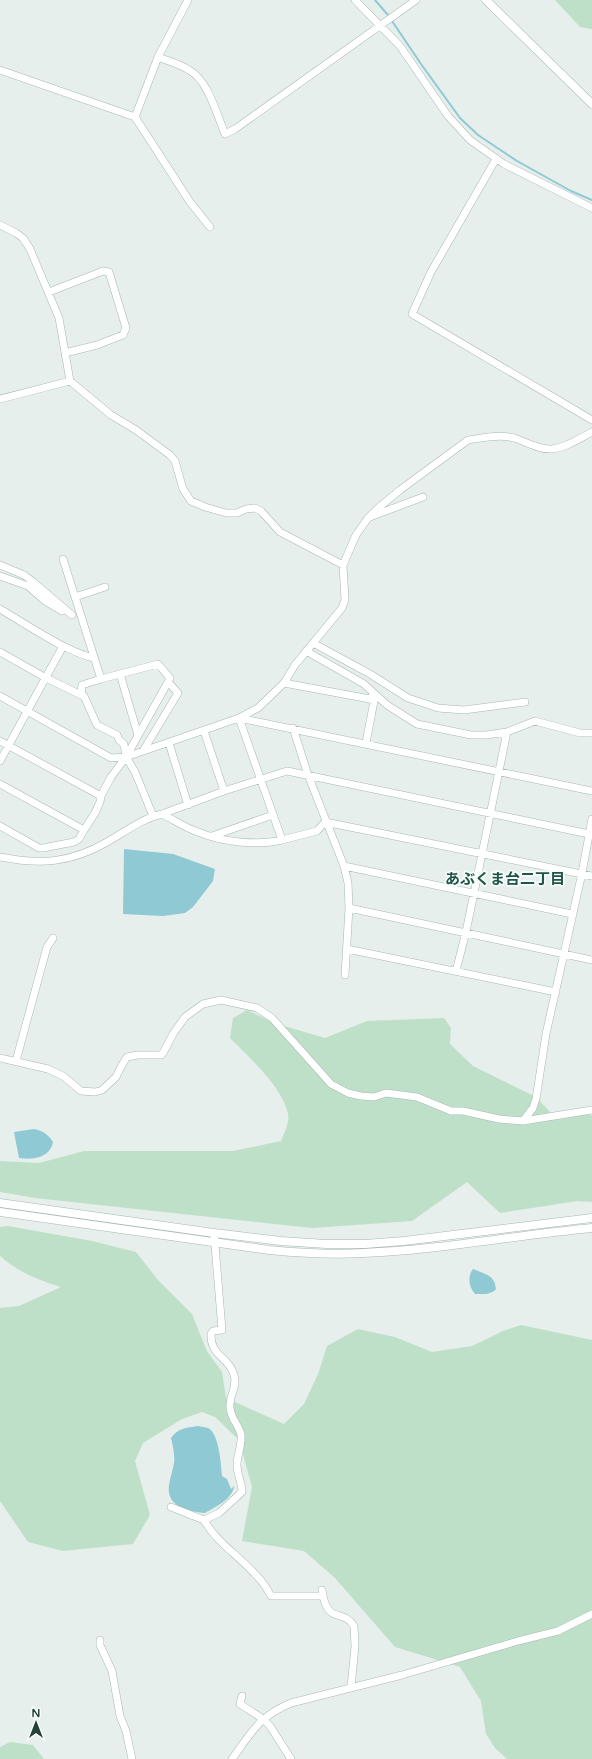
<svg xmlns="http://www.w3.org/2000/svg" width="592" height="1759" viewBox="0 0 592 1759" font-family="'Varela Round','Noto Sans JP',sans-serif">
  <style>
    .green { fill: #bfe0c8 }
    .water { fill: #8ec9d4 }
    .lines { fill: none; stroke-linecap: round; stroke-linejoin: round }
    .stream { stroke: #8ec9d4; stroke-width: 2 }
    .minor-casing { stroke: #a8b8b2; stroke-width: 8 }
    .tertiary-casing { stroke: #a8b8b2; stroke-width: 9 }
    .minor { stroke: #fff; stroke-width: 7 }
    .tertiary { stroke: #fff; stroke-width: 8 }
    .labels { text-anchor: middle; dominant-baseline: central; stroke-width: 3.5; stroke-linejoin: round; paint-order: stroke }
    .neighbourhood-label { font-size: 15px; font-weight: bold; fill: #1f5548; stroke: #f7fbf9 }
  </style>
  <rect width="100%" height="100%" fill="#e6efeb"/>
  <path class="green" d="M 555,0 L 592,0 L 592,29 L 580,27 Z
    M 247,1010 L 274,1023 L 325,1038 L 367,1021 L 444,1018 L 451,1028 L 450,1044 L 473,1066 L 536,1097 L 551,1113 L 592,1115 L 592,1202 L 577,1201 L 500,1213 L 467,1182 L 412,1221 L 312,1228 L 35,1198 L 0,1192 L 0,1161 L 39,1163 L 84,1151 L 233,1151 L 281,1141 C 284,1134 290,1121 288,1114 C 283,1088 249,1057 230,1038 L 233,1018 Z
    M 8,1226 L 92,1241 L 136,1252 L 158,1280 L 192,1314 L 207,1351 L 222,1372 L 226,1398 L 284,1424 L 304,1404 L 318,1374 L 327,1346 L 358,1329 L 395,1337 L 432,1352 L 472,1346 L 503,1331 L 521,1325 L 592,1340 L 592,1759 L 507,1759 L 495,1748 L 486,1734 L 481,1701 L 460,1667 L 395,1647 L 335,1578 L 304,1551 L 242,1541 L 252,1487 L 239,1440 L 215,1417 L 202,1412 L 182,1419 L 143,1443 L 135,1461 L 150,1515 L 133,1544 L 63,1551 L 28,1542 L 0,1501 L 0,1308 L 19,1306 L 61,1287 C 38,1280 18,1272 0,1256 L 0,1227 Z
    M 10,1742 L 33,1745 L 44,1759 L 0,1759 L 0,1747 Z"/>
  <path class="water" d="M 124,849 L 173,854 L 215,869 L 213,881 L 193,907 L 185,913 L 163,916 L 123,914 Z
    M 34,1129 C 43,1131 48,1134 53,1142 C 50,1158 33,1160 19,1158 L 14,1132 Z
    M 473,1269 C 485,1274 495,1275 496,1289 C 491,1295 482,1294 475,1294 C 469,1287 467,1277 473,1269 Z
    M 198,1426 C 201,1427 205,1427 208,1428 C 219,1433 221,1464 222,1476 L 227,1479 L 231,1489 L 234,1486 C 233,1499 215,1507 205,1513 C 188,1511 166,1507 169,1485 C 170,1477 173,1470 174,1463 C 175,1455 173,1446 171,1438 C 178,1428 186,1428 198,1426 Z"/>
  <g class="lines">
    <path class="stream" d="M 375,0 L 388,15 L 421,64 L 460,118 L 478,135 L 517,161 L 571,191 L 592,200"/>
    <defs>
      <path id="minor" d="M 355,0 L 400,46 L 448,116 L 470,140 L 504,164 L 592,208
        M 158,57 C 168,61 180,64 189,70 C 208,80 217,115 225,134 L 235,129 L 416,0
        M 0,70 L 135,117 L 190,202 L 210,227
        M 135,117 L 158,57 L 188,0
        M 496,159 L 431,272 L 412,314 L 592,420
        M 0,225 L 16,233 L 23,238 L 30,249 L 59,318 L 70,381
        M 49,292 L 103,271 L 109,272 L 126,328 L 123,335 L 97,345 L 65,353
        M 0,399 L 70,381 L 111,415 L 136,430 L 170,455 L 175,461 L 183,489 L 191,501 L 205,507 L 226,513 L 237,513 L 246,509 L 255,508 L 261,511 L 280,532 L 343,565
        M 370,517 L 423,497
        M 63,559 L 101,679 L 158,664 L 170,678 L 168,682 L 178,693 L 143,751
        M 0,565 L 24,575 L 32,581 L 72,615
        M 0,576 L 28,586 L 45,601 L 62,611
        M 75,597 L 105,587
        M 0,609 C 26,624 66,652 94,658
        M 313,643 L 370,674 L 408,698 L 438,708 L 464,710 L 525,702
        M 306,651 L 364,684 L 387,705 L 417,724 L 471,735 L 486,735 L 507,732 L 535,721 L 580,733 L 592,733
        M 0,652 L 46,678 L 81,695
        M 120,674 L 138,735
        M 101,679 L 82,685 L 81,695 L 84,696 L 97,725 L 117,735 L 119,740 L 124,744 L 126,757 L 135,772 L 153,816
        M 284,683 L 370,699
        M 0,696 L 111,758 L 126,757 L 239,718 L 258,708 L 284,683 L 295,665 L 342,608 L 345,600 L 343,565 L 356,535 L 368,518 L 377,509 L 400,490 L 468,440 C 482,438 499,434 514,438 C 527,442 539,450 552,449 C 566,448 580,438 592,432
        M 239,718 L 592,791
        M 239,718 L 282,840 L 317,831 L 325,822
        M 293,728 L 308,775 L 344,866 L 348,883 L 349,908 L 345,975
        M 204,731 L 224,791
        M 0,741 L 101,796
        M 169,743 L 188,805
        M 366,743 L 374,701 L 370,699 L 372,696
        M 0,761 L 63,646
        M 0,784 L 84,830 L 95,813 L 100,802 L 101,796 L 111,777 L 126,757 L 168,682
        M 162,814 L 224,791 L 287,771 L 589,834
        M 325,822 L 592,876
        M 0,826 L 39,848 L 43,848 L 74,842 L 79,839 L 84,830
        M 212,836 L 273,815
        M 0,857 C 40,865 71,863 107,842 C 125,832 141,819 162,814 C 174,820 186,828 198,832 C 222,842 257,846 282,840
        M 344,866 L 572,914
        M 349,908 L 592,960
        M 347,949 L 556,992
        M 456,971 L 466,932 L 507,732
        M 0,1058 L 48,1069 L 63,1076 L 81,1091 L 95,1092 L 102,1090 L 116,1077 L 122,1065 L 127,1057 L 138,1055 L 161,1055 L 163,1053 L 173,1034 L 185,1017 L 203,1004 L 221,1000 L 257,1008 L 272,1018 L 331,1084 L 348,1093 L 361,1096 L 374,1097 L 386,1093 L 417,1097 L 451,1111 L 463,1111 L 499,1119 L 523,1121 L 592,1110
        M 16,1061 L 47,947 L 53,938
        M 523,1121 L 533,1108 L 536,1099 L 546,1034 L 582,873 L 592,819
        M 171,1507 L 204,1520 C 216,1542 238,1555 255,1574 C 261,1580 267,1588 271,1596 L 323,1596
        M 204,1520 L 219,1513 L 242,1492 C 242,1483 237,1474 237,1465 C 237,1455 242,1446 241,1435 C 239,1425 230,1418 230,1407 C 229,1395 238,1387 234,1375 C 230,1358 210,1356 211,1334 L 213,1331 L 222,1330 L 214,1233
        M 322,1590 C 327,1626 343,1608 354,1626 L 355,1646 L 351,1687
        M 100,1640 L 100,1645 L 112,1671 L 120,1716 L 126,1731 L 132,1759
        M 242,1696 L 240,1704 L 263,1719 L 270,1726 L 291,1759
        M 232,1759 C 252,1732 258,1717 291,1703 L 402,1675 L 518,1641 L 558,1631 L 592,1614"/>
      <path id="tertiary" d="M 486,0 L 592,104
        M 0,1203 L 214,1233 L 281,1241 L 326,1244 L 365,1244 L 404,1241 L 592,1218
        M 0,1212 L 269,1250 C 300,1253 332,1255 363,1253 C 440,1250 516,1235 592,1228"/>
    </defs>
    <use href="#minor" class="minor-casing"/>
    <use href="#tertiary" class="tertiary-casing"/>
    <use href="#minor" class="minor"/>
    <use href="#tertiary" class="tertiary"/>
  </g>
  <g class="labels">
    <g class="neighbourhood-label">
      <text x="505" y="879">あぶくま台二丁目</text>
    </g>
  </g>
  <g transform="translate(36 1723)" stroke="#f7fbf9" stroke-width="3" paint-order="stroke">
  <path d="M0-3L7 15L0 10L-7 15Z" fill="#24423a"/>
  <text y="-6" font-size="11" font-weight="bold" text-anchor="middle" fill="#24423a">N</text>
  </g>
</svg>
